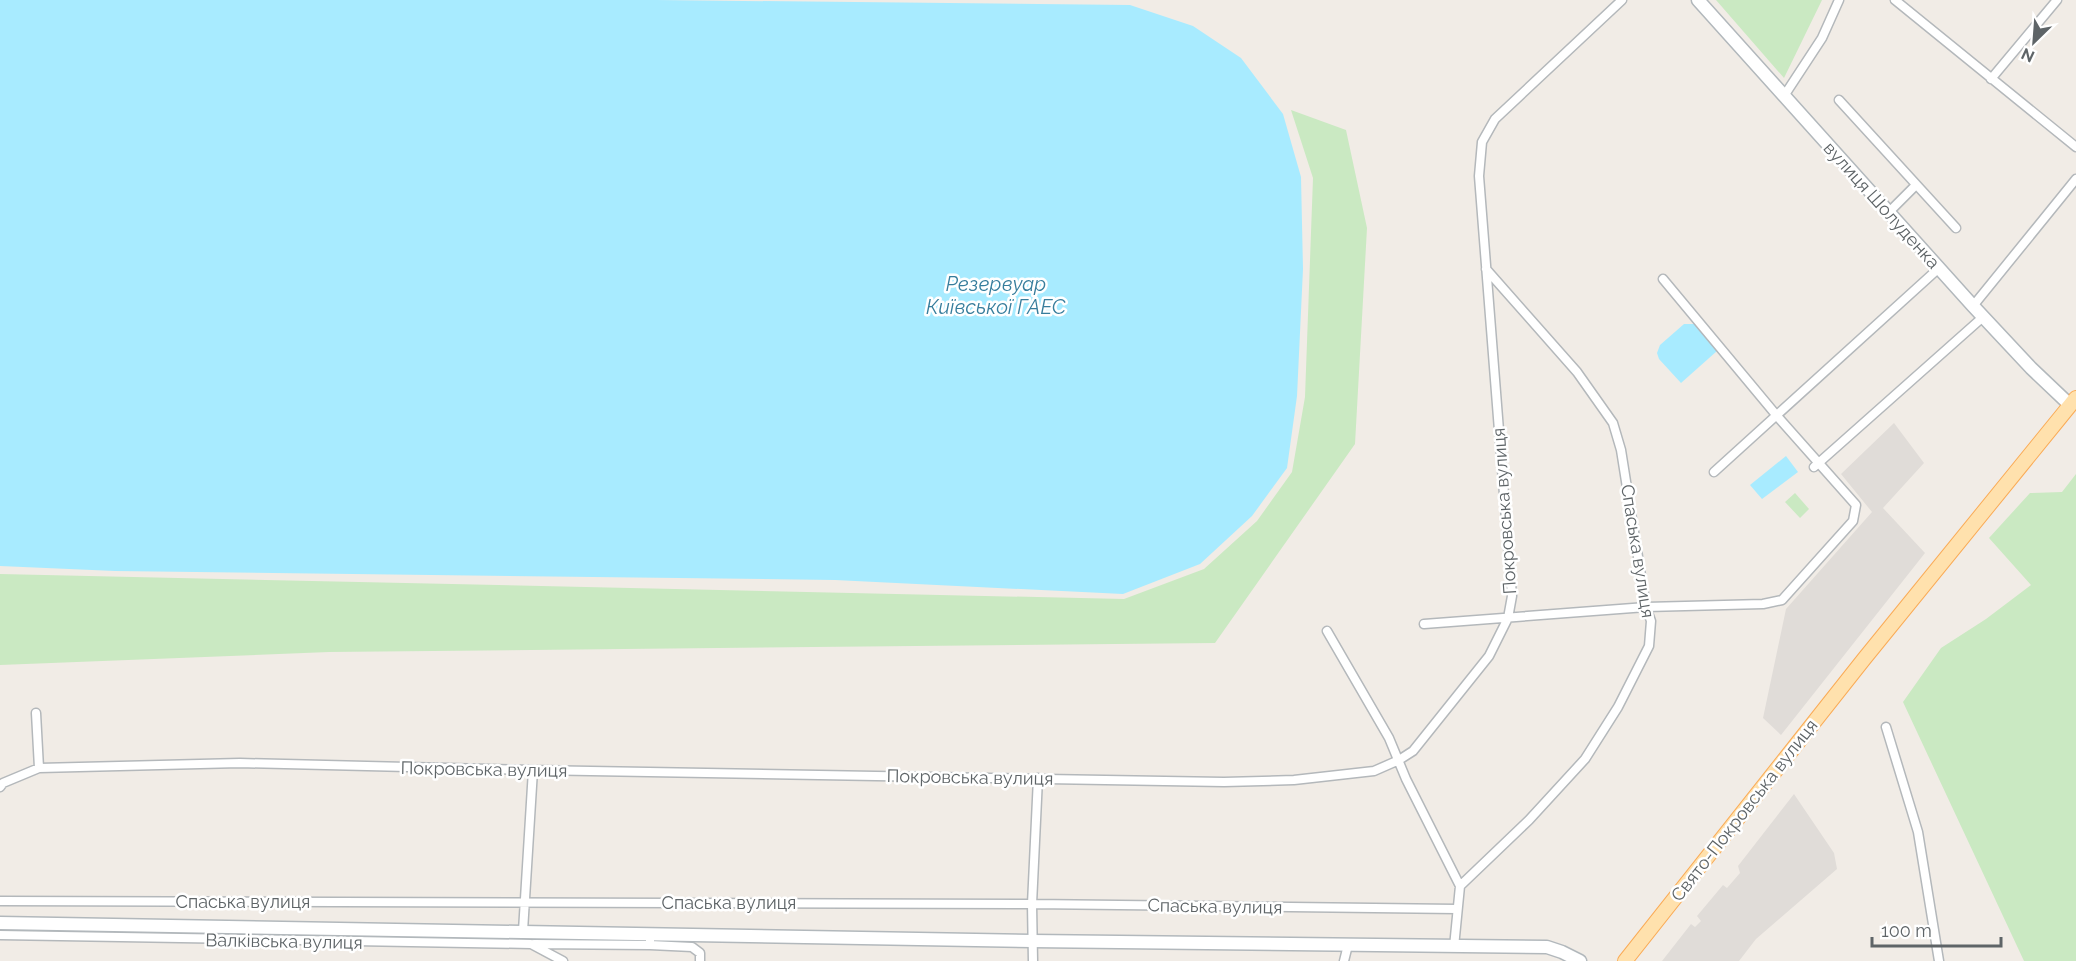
<svg xmlns="http://www.w3.org/2000/svg" width="2076" height="961" viewBox="0 0 2076 961" font-family="Raleway,sans-serif">
  <style>
    .industrial { fill: #e0dcd8 }
    .green { fill: #cae9c2 }
    .water { fill: #a8ebff }
    .lines { fill: none; stroke-linecap: round; stroke-linejoin: round }
    .street-casing { stroke: #b4b8bb; stroke-width: 11 }
    .secondary-casing { stroke: #b2b8bc; stroke-width: 15 }
    .primary-casing { stroke: #faab56; stroke-width: 16 }
    .street { stroke: #fff; stroke-width: 8 }
    .secondary { stroke: #fff; stroke-width: 12 }
    .primary { stroke: #ffe1ad; stroke-width: 14 }
    .labels { text-anchor: middle; dominant-baseline: central; stroke-width: 5; stroke-linejoin: round; paint-order: stroke }
    .street-label { font-size: 18px; fill: #5e6467; stroke: #fff }
    .water-label { font-size: 20px; font-style: italic; fill: #367d9c; stroke: #fff }
  </style>
  <rect width="100%" height="100%" fill="#f1ece6"/>
  <path class="industrial" d="M 1894,423 L 1924,463 L 1883,508 L 1925,553 L 1781,735 L 1763,718 L 1786,609 L 1872,512 L 1841,474 Z
    M 1794,794 L 1834,853 L 1837,869 L 1756,939 L 1739,961 L 1662,961 L 1691,924 L 1695,927 L 1701,921 L 1697,916 L 1723,885 L 1727,888 L 1740,873 L 1738,866 Z"/>
  <path class="green" d="M 1716,0 L 1822,0 L 1784,78 Z
    M 1291,110 L 1346,130 L 1367,228 L 1355,444 L 1215,643 L 329,652 L 0,665 L 0,574 L 1124,599 L 1204,569 L 1257,521 L 1292,472 L 1305,397 L 1313,178 Z
    M 2076,474 L 2076,961 L 2024,961 L 1903,702 L 1941,648 L 1986,619 L 2031,585 L 1989,538 L 2030,493 L 2062,492 Z
    M 1795,493 L 1809,509 L 1800,518 L 1785,502 Z"/>
  <path class="water" d="M 0,0 L 657,0 L 1130,5 L 1193,26 L 1241,58 L 1283,114 L 1301,177 L 1303,269 L 1297,396 L 1287,468 L 1252,516 L 1200,564 L 1123,594 L 835,580 L 115,571 L 0,566 Z
    M 1684,324 L 1694,324 L 1717,351 L 1681,383 L 1659,359 L 1657,353 L 1660,345 Z
    M 1786,456 L 1798,472 L 1762,499 L 1750,485 Z"/>
  <g class="lines">
    <defs>
      <path id="street" d="M 1895,0 L 2076,147
        M 1991,79 L 2057,0
        M 1784,96 L 1822,38 L 1839,0
        M 1839,100 L 1956,228
        M 1889,212 L 1916,185
        M 1973,306 L 2076,179
        M 1814,467 L 1983,317
        M 1714,472 L 1939,268
        M 1424,624 L 1646,607 L 1763,604 L 1782,600 L 1853,521 L 1856,505 L 1777,416 L 1663,279
        M 1327,631 L 1389,738 L 1406,779 L 1460,886 L 1454,947
        M 36,713 L 39,768
        M 1886,727 L 1918,832 L 1939,961
        M 0,787 L 3,783 L 39,768 L 240,763 L 533,770 L 1224,782 L 1294,780 L 1374,771 L 1399,760 L 1413,751 L 1489,656 L 1508,618 L 1512,596 L 1479,176 L 1482,142 L 1495,119 L 1622,0
        M 1460,886 L 1529,820 L 1585,759 L 1618,707 L 1649,646 L 1651,621 L 1646,607 L 1621,450 L 1613,423 L 1577,372 L 1486,269
        M 0,901 L 1032,904 L 1457,909
        M 523,931 L 533,770
        M 0,935 L 531,944 L 563,961
        M 650,939 L 650,945 L 692,947 L 700,953 L 700,961
        M 534,944 L 650,945
        M 1033,961 L 1032,904 L 1038,778
        M 1344,961 L 1348,945"/>
      <path id="secondary" d="M 1698,0 L 1973,306 L 2031,368 L 2070,405
        M 0,923 L 1032,941 L 1547,947 L 1562,952 L 1580,961"/>
      <path id="primary" d="M 1625,961 L 1864,659 L 2076,398"/>
    </defs>
    <use href="#street" class="street-casing"/>
    <use href="#secondary" class="secondary-casing"/>
    <use href="#primary" class="primary-casing"/>
    <use href="#street" class="street"/>
    <use href="#secondary" class="secondary"/>
    <use href="#primary" class="primary"/>
  </g>
  <g class="labels">
    <g class="street-label">
      <text transform="translate(1882 205) rotate(48)">вулиця Шолуденка</text>
      <text transform="translate(1504 511) rotate(-94)">Покровська вулиця</text>
      <text transform="translate(1638 551) rotate(81)">Спаська вулиця</text>
      <text transform="translate(484 769) rotate(1)">Покровська вулиця</text>
      <text transform="translate(970 777) rotate(1)">Покровська вулиця</text>
      <text transform="translate(1744 810) rotate(-52)">Свято-Покровська вулиця</text>
      <text x="243" y="901">Спаська вулиця</text>
      <text x="729" y="902">Спаська вулиця</text>
      <text transform="translate(1215 906) rotate(1)">Спаська вулиця</text>
      <text transform="translate(284 941) rotate(1)">Валківська вулиця</text>
    </g>
    <g class="water-label">
      <text x="996" y="284">Резервуар<tspan x="996" dy="23">Київської ГАЕС</tspan></text>
    </g>
  </g>
  <g transform="translate(2034 42) rotate(205)" stroke="#ffffff" stroke-width="4.5" paint-order="stroke">
  <path d="M0-4.5L10 22L0 15L-10 22Z" fill="#5e6467"/>
  <text y="-9" font-size="16" font-weight="bold" text-anchor="middle" fill="#5e6467">N</text>
  </g>
  <path d="M1872 937v9h129v-9" fill="none" stroke="#5e6467" stroke-width="3"/>
  <text x="1881" y="937" font-size="18" fill="#5e6467" stroke="#ffffff" stroke-width="4.5" paint-order="stroke">100 m</text>
</svg>
